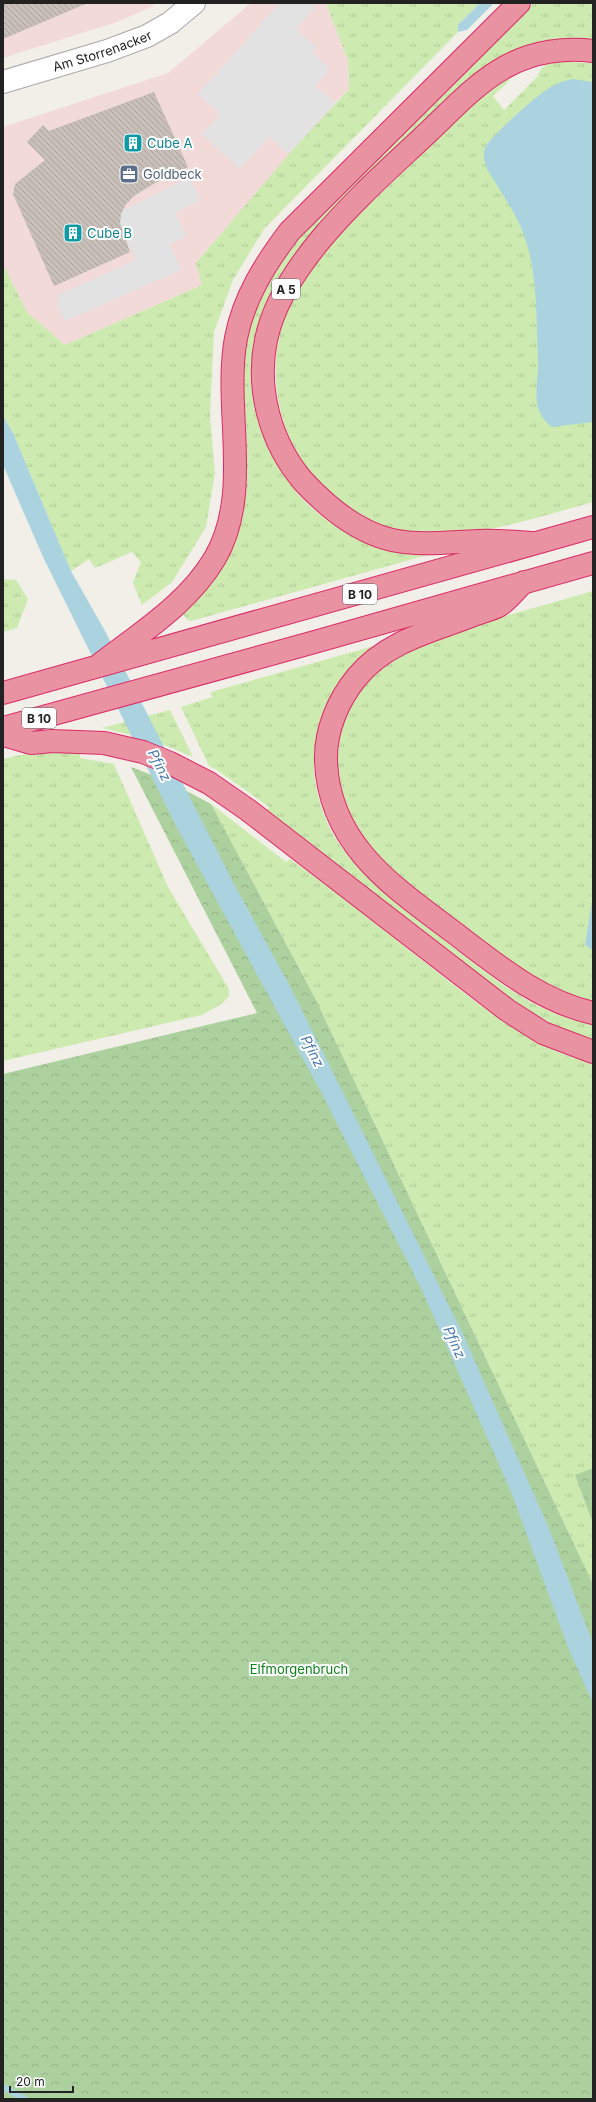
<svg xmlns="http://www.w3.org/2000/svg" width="596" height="2102" viewBox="0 0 596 2102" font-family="Inter,sans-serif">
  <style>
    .commercial { fill: #f2dad9 }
    .grass { fill: url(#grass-tufts) }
    .forest { fill: url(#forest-crowns) }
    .parking { fill: #e2e2e2 }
    .water { fill: #aad3df }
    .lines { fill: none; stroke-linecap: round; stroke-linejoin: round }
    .stream { stroke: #aad3df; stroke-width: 6 }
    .building { fill: url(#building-back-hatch) }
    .minor-casing { stroke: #a9a9a9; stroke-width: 24 }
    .highway-casing { stroke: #dc2a67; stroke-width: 24 }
    .minor { stroke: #fff; stroke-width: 22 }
    .highway { stroke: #e892a2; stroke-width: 22 }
    .labels { text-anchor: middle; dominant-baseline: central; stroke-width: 4; stroke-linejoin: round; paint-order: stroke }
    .shield { fill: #fff; stroke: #646464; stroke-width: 1 }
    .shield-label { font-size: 12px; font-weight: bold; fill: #222 }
    .street-label { font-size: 13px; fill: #222; stroke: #fff }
    .culture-label { font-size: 13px; fill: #0d838f; stroke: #fff; text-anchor: start }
    .service-label { font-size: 13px; fill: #4e5e75; stroke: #fff; text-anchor: start }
    .park-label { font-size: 13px; fill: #0c8416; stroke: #fff }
    .water-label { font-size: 14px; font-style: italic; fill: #4a7aab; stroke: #fff }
  </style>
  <defs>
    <pattern id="grass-tufts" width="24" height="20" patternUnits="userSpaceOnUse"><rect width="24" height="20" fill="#cdebb0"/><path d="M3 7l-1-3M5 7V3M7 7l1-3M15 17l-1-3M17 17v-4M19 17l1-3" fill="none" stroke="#b0c997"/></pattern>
    <pattern id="forest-crowns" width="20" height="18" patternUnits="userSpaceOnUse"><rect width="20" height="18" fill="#add19e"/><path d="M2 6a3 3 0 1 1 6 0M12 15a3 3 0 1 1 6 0" fill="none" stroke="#95b388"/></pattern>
    <pattern id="building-back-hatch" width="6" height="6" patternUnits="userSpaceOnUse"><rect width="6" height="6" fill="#c7bfb8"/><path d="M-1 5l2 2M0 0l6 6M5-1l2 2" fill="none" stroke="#aba49e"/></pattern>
  </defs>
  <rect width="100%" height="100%" fill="#f2efe9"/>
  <path class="commercial" d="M 3,3 L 156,3 L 151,7 L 120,21 L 3,58 Z
    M 251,3 L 326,3 L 348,60 L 349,89 L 335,103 L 202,285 L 65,345 L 27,312 L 3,264 L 3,127 L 168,73 Z"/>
  <path class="grass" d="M 326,3 L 480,3 L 458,25 L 458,32 L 264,229 L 233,280 L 214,332 L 210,416 L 215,473 L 206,527 L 172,582 L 142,605 L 133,583 L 141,562 L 132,552 L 95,568 L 89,559 L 71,571 L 13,433 L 3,416 L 3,264 L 27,312 L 65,345 L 202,285 L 196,263 L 289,154 L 349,89 L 348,60 Z
    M 534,3 L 593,3 L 593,41 L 534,45 L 298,254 C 275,284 257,317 252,355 C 245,420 280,492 336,526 C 358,539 405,547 431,554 L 191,621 L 187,620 L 183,614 L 185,610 L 222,565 L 247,329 L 270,276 L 301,233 Z
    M 550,61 L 593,63 L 593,502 C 537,517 478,539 419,533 C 303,523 242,393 295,293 C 321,245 366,208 405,170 C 437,137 470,99 510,76 L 509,81 L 493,96 L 504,110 L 537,77 L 541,69 Z
    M 3,579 L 16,580 L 28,599 L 17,628 L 3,632 Z
    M 593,591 L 593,1003 L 557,990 L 518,969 L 430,904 L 370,851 L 345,811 L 336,772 L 336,748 L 340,728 L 346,712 L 365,683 L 399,654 L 460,629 Z
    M 374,646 C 358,668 338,690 324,714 C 316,728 315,749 314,765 C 314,793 326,827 343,849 C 371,886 408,912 444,940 C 488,974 536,1016 593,1024 L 593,1041 C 561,1029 533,1016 505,996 L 266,812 L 269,807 L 217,770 L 209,766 L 181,707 L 212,697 L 211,692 Z
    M 170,710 L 193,757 L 155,741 L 102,728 Z
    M 63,751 L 80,752 L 80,758 L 114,764 L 168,887 L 229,989 L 229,996 L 223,1003 L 202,1015 L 3,1061 L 3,759 L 34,752 Z
    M 211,804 L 286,862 L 290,859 C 339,894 385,931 432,968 C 481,1006 532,1050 593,1063 L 593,1584 L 315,998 Z"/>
  <path class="forest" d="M 131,767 L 170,782 L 211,804 L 315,998 L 593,1584 L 593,2099 L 3,2099 L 3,1074 L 257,1013 Z
    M 593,1468 L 593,1523 L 575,1475 Z"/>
  <path class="parking" d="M 280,3 L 310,3 L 315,7 L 296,29 L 316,47 L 312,52 L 330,69 L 315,86 L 335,103 L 289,154 L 269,137 L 240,169 L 202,134 L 220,114 L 198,94 Z
    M 188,178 L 201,200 L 175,213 L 186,236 L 170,245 L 181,270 L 65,321 L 58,305 L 58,295 L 136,260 L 113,215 Z"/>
  <path class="water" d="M 480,3 L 494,3 L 467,30 L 458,32 L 458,25 Z
    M 573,79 L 593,82 L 593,422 L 552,427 C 528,409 539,385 538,360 C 536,321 538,278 526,241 C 519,217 500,191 487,169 C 485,162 482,156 485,148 C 488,139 535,97 545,91 C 554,84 563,81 573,79 Z
    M 3,416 L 13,433 L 71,571 L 105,631 L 233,882 L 291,988 L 462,1332 L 549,1528 L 593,1644 L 593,1703 L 569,1650 L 512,1494 L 422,1290 L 321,1092 L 175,824 L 44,559 L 3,465 Z
    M 593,896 L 593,950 L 585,945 Z"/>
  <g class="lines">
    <path class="stream" d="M 3,2087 L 25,2099"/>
  </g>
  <path class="building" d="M 3,3 L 88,3 L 3,39 Z
    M 154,92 L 188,167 L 155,183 L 134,196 L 126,204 L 121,214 L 120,223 L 130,252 L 54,286 L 13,194 L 15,184 L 45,160 L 27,142 L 43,125 L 49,131 Z"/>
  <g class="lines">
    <defs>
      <g id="minor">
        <path id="s1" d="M 3,82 L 107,51 L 147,36 L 170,23 L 194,3"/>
      </g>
      <path id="highway" d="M 534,543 C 516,542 497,540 478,541 C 449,542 421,546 392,540 C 357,532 327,507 303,481 C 270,442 256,389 266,340 C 282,262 368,189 423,137 C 450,112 476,82 509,65 C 534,52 565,47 593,51
        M 524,582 C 516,589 509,599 500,605 C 492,610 480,612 471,616 C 430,632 387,641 357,677 C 338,700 325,731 326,761 C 329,846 395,888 456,934 C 498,966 540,1001 593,1013
        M 98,666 C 140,633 188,604 215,558 C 253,493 223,408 236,338 C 244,297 265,264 290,231 L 519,3
        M 3,693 L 593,527
        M 3,728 L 311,643 L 593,563
        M 3,735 L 31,743 L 52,741 L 104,743 L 143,752 L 170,763 L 209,783 L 248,810 L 507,1010 L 543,1033 L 593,1052"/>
    </defs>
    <use href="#minor" class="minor-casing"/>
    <use href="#highway" class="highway-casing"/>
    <use href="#minor" class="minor"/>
    <use href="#highway" class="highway"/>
  </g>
  <defs>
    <symbol id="building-square" viewBox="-11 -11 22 22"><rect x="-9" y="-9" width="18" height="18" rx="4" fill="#0f9aa8" stroke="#fff"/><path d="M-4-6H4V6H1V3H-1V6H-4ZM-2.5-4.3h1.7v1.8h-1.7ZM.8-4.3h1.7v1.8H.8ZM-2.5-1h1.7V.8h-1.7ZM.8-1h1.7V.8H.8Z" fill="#fff"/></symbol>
    <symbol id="office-square" viewBox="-11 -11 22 22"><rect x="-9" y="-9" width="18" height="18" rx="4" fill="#5c6f8a" stroke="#fff"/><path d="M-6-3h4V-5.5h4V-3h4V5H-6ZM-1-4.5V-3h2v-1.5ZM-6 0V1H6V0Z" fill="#fff"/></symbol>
  </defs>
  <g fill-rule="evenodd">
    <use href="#building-square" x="122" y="132" width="22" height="22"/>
    <use href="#office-square" x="118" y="163" width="22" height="22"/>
    <use href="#building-square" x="62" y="222" width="22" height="22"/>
  </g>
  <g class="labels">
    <g class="shield">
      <rect x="272" y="279" width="28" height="20" rx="3"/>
      <rect x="343" y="584" width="34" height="20" rx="3"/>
      <rect x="22" y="708" width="34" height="20" rx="3"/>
    </g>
    <g class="shield-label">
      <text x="286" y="289">A 5</text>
      <text x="360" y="594">B 10</text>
      <text x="39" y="718">B 10</text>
    </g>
    <g class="street-label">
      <text stroke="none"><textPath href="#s1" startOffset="104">Am Storrenacker</textPath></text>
    </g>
    <g class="culture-label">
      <text x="147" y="143">Cube A</text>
      <text x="87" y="233">Cube B</text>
    </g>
    <g class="service-label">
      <text x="143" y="174">Goldbeck</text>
    </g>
    <g class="park-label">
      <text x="299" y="1669">Elfmorgenbruch</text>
    </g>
    <g class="water-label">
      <text transform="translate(160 765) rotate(63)">Pfinz</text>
      <text transform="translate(313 1051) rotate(63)">Pfinz</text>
      <text transform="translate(455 1342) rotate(66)">Pfinz</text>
    </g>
  </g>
  <rect width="596" height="2102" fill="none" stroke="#222222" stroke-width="8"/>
  <path d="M10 2086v6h63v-6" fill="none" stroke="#222222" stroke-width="2"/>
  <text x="16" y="2086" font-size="12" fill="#222222" stroke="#ffffff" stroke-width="3" paint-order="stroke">20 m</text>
</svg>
